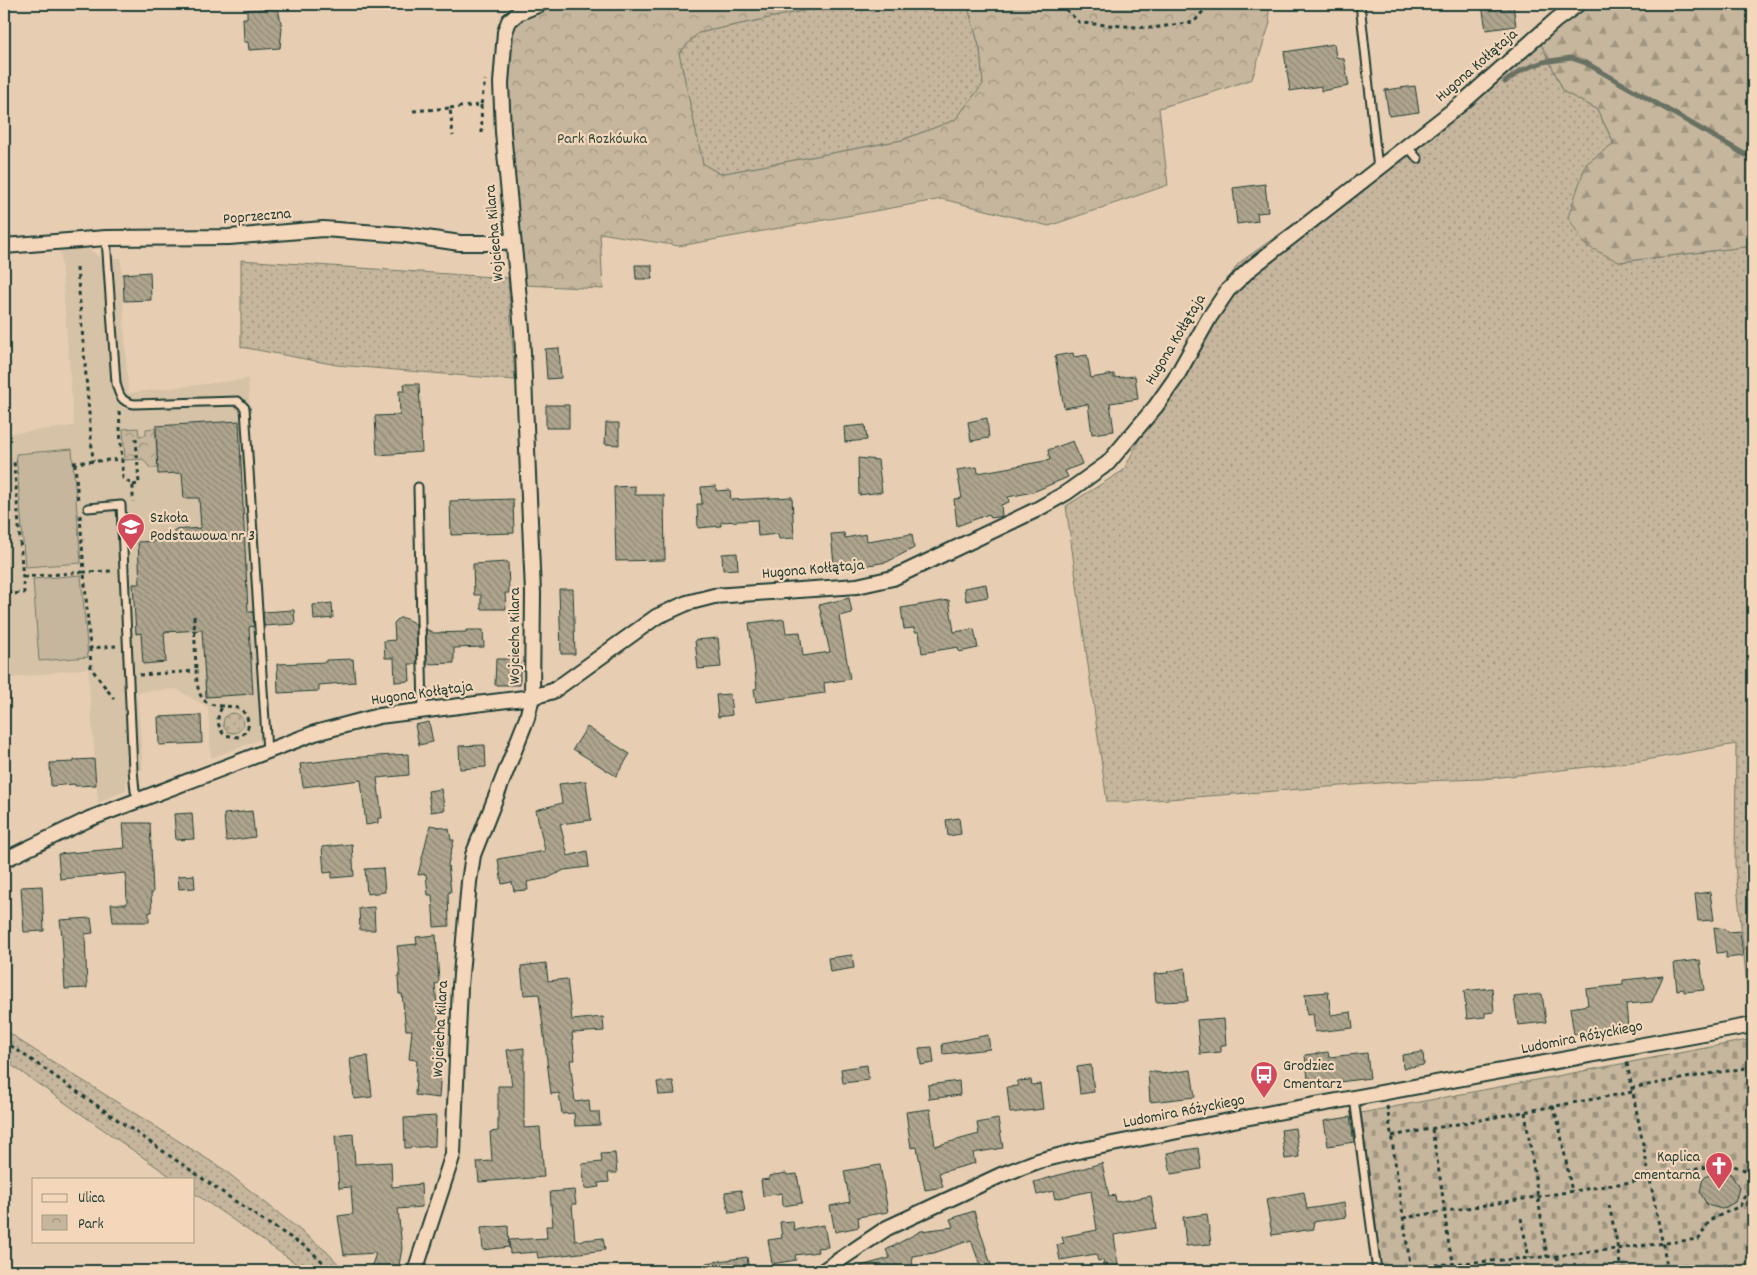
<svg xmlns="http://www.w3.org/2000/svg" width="1757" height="1275" viewBox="0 0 1757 1275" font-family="Dekko,sans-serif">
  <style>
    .built { fill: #d6c2a7 }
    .grass { fill: url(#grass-dots); stroke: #727a68 }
    .forest { fill: url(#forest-firs); stroke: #727a68 }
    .cemetery { fill: url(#cemetery-stones); stroke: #727a68 }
    .park { fill: url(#park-crowns); stroke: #727a68 }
    .pitch { fill: #c6b69d; stroke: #727a68 }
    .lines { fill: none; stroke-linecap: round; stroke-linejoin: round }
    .stream { stroke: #687162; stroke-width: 5 }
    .building { fill: url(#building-back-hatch); stroke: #1f3d34 }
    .service-casing { stroke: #1f3d34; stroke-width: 11 }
    .minor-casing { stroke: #1f3d34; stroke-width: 18 }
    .path { stroke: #1f3d34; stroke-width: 3; stroke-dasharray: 4 4; stroke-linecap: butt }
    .service { stroke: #f4d7ba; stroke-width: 7 }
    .minor { stroke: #f4d7ba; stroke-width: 14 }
    .labels { text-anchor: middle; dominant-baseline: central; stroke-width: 4.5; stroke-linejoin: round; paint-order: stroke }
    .street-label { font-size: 16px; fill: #1f3d34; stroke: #f4d7ba }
    .park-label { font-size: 16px; fill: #30493e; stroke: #f4d7ba }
    .poi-label { font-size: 16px; fill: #1f3d34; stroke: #f4d7ba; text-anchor: start }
  </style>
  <defs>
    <pattern id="grass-dots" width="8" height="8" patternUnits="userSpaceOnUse" patternTransform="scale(1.25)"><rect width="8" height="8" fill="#c6b69d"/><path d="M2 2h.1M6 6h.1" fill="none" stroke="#a09581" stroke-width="1.8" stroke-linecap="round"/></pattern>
    <pattern id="forest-firs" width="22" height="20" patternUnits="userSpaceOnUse" patternTransform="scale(1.25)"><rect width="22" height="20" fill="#c6b69d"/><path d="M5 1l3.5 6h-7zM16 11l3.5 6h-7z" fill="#a09581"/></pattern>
    <pattern id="cemetery-stones" width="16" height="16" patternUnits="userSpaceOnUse" patternTransform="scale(1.25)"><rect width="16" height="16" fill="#c6b69d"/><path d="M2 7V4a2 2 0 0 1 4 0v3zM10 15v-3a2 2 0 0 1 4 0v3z" fill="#a09581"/></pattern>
    <pattern id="park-crowns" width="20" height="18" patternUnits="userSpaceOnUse" patternTransform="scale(1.25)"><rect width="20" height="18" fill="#c6b69d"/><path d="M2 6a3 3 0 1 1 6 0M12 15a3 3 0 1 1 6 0" fill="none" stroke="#a09581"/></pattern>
    <pattern id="building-back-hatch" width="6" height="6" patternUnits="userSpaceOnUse" patternTransform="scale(1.25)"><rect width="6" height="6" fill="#afa58e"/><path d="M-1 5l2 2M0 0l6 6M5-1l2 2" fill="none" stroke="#8e8875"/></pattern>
  </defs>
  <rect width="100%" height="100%" fill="#e7ceb2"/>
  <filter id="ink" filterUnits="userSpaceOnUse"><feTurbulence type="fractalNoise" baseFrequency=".02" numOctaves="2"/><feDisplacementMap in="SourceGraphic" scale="10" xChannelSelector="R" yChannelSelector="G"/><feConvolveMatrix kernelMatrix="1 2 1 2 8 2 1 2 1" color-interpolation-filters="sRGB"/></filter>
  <g filter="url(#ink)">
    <path class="built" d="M 86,248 L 103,259 L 121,258 L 128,393 L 248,379 L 270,736 L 211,758 L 208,707 L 176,689 L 137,692 L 143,770 L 127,771 L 126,790 L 98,803 L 88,668 L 4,679 L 4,434 L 74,426 L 60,249 Z"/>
    <path class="grass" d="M 835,4 L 957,4 L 969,11 L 980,49 L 983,84 L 955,120 L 902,140 L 720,174 L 703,164 L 679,54 L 698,33 Z
      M 1536,33 L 1564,92 L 1597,109 L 1614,144 L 1586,164 L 1620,262 L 1753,246 L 1753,1006 L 1749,1007 L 1735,864 L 1736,744 L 1640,761 L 1483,779 L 1395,782 L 1128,802 L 1107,802 L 1066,506 L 1124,470 L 1191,334 L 1239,263 L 1361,176 Z
      M 241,260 L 508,278 L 515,380 L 337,365 L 241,347 Z
      M223 723a10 10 0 1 1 20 0a10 10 0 1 1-20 0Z
      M 4,1028 L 20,1041 L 223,1169 L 326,1251 L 345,1271 L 307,1271 L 194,1193 L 194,1179 L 174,1179 L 4,1060 Z"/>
    <path class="forest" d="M 1569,4 L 1753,4 L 1753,246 L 1619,262 L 1585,245 L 1568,217 L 1586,164 L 1614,143 L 1597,109 L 1564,92 L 1536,33 Z"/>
    <path class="cemetery" d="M 1753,1039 L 1753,1271 L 1382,1271 L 1361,1113 Z"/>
    <path class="park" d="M 519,4 L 835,4 L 698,33 L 679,53 L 703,164 L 720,174 L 902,140 L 955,120 L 983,84 L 980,49 L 969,11 L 957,4 L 1268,4 L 1270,23 L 1252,79 L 1211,93 L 1159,108 L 1168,185 L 1049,226 L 942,199 L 679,246 L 600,233 L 603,289 L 525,285 L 509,156 L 506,45 L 515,26 L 526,15 Z
      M 138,428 L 139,436 L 146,435 L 146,429 L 155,428 L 158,468 L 150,468 L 143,459 L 125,460 L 123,429 Z"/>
    <path class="pitch" d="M 72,449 L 81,563 L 25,567 L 16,454 Z
      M 81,575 L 88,657 L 39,661 L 33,579 Z"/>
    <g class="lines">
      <path class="stream" d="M 1505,82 L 1522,70 L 1543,62 L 1571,58 L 1586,63 L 1746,155 L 1753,156"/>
    </g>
    <path class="building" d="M 1494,4 L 1513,4 L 1516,26 L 1486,30 L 1482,5 Z
      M 278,8 L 282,28 L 280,48 L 249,50 L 248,42 L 244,42 L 243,18 L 247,18 L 247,10 Z
      M 1334,44 L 1336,57 L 1344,59 L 1349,86 L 1321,91 L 1321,86 L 1290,91 L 1284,52 Z
      M 1415,86 L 1419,112 L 1389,116 L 1385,90 Z
      M 1265,184 L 1268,212 L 1257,213 L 1258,221 L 1237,224 L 1233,188 Z
      M 635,265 L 652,265 L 652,279 L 636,279 Z
      M 150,272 L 151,300 L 124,301 L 123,274 Z
      M 559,348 L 561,378 L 547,379 L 545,349 Z
      M 1073,353 L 1074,357 L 1087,355 L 1091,378 L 1114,374 L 1114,378 L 1135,376 L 1138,399 L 1110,403 L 1114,431 L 1092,434 L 1088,404 L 1064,408 L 1055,356 Z
      M 404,384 L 419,384 L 422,452 L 377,455 L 375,416 L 400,415 L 399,391 L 405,391 Z
      M 546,405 L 569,405 L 569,428 L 546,428 Z
      M 987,418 L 989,438 L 971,441 L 968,422 Z
      M 239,421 L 248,612 L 253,612 L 254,626 L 249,627 L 253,694 L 206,697 L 202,630 L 164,632 L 166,662 L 143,664 L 141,633 L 136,634 L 133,584 L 140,584 L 138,542 L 175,540 L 174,530 L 201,528 L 199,498 L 184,498 L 182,473 L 158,474 L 156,426 Z
      M 606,423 L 619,423 L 619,445 L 605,444 Z
      M 865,425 L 867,440 L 845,442 L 844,427 Z
      M 1073,441 L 1082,464 L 1065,471 L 1068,477 L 1033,492 L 1008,497 L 1009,502 L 1001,505 L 1002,516 L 991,518 L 989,514 L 957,526 L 954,499 L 962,498 L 957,470 L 977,467 L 978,473 L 1050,460 L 1048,450 Z
      M 858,458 L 878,460 L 882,492 L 859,495 Z
      M 635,486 L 635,495 L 664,495 L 665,560 L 616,561 L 614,487 Z
      M 716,486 L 716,491 L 730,490 L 731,500 L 792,497 L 794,538 L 779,539 L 778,534 L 758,536 L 757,520 L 721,522 L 721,526 L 698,528 L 697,504 L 702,504 L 701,487 Z
      M 513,499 L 514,533 L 451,535 L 450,501 Z
      M 844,533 L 845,538 L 866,534 L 867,541 L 912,534 L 914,548 L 887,562 L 857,567 L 857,562 L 834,564 L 831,534 Z
      M 737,553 L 738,569 L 723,570 L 722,554 Z
      M 508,562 L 509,593 L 505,593 L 506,609 L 481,609 L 481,595 L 474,595 L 473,564 Z
      M 986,584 L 988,597 L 966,601 L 964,588 Z
      M 559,589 L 573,589 L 575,654 L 561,654 Z
      M 849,598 L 852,613 L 839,616 L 850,679 L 824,683 L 825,693 L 756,702 L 754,689 L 757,688 L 749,623 L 784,619 L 786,633 L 800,632 L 803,656 L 830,652 L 819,605 Z
      M 949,600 L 954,632 L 974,629 L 978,648 L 959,652 L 958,647 L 922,653 L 919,632 L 915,632 L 914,628 L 904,629 L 901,608 Z
      M 332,603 L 333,618 L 314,620 L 313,605 Z
      M 294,610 L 295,624 L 264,626 L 263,612 Z
      M 399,618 L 404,618 L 416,624 L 417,664 L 409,664 L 410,681 L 395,682 L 394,658 L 385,658 L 384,641 L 395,640 L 394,623 Z
      M 426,629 L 434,633 L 466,632 L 466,630 L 483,630 L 484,647 L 454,648 L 454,663 L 427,664 Z
      M 718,638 L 721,667 L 698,669 L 695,640 Z
      M 353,659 L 355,682 L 319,685 L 319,691 L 278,693 L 277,664 L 326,662 L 326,660 Z
      M 496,659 L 520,659 L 520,685 L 495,685 Z
      M 730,694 L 732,715 L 718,717 L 716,695 Z
      M 201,715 L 202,743 L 159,745 L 158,717 Z
      M 429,722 L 433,742 L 419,745 L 415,725 Z
      M 587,727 L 630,754 L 616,776 L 573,749 Z
      M 485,745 L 486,767 L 460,769 L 459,746 Z
      M 408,754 L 409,775 L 377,778 L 382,818 L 378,818 L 378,823 L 366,825 L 361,780 L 303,787 L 300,764 L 347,758 Z
      M 94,759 L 96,785 L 75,786 L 75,784 L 51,786 L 50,763 L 74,762 L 74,760 Z
      M 586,781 L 591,820 L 560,824 L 568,856 L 587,851 L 589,867 L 564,870 L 548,878 L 527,882 L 528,890 L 514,891 L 512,882 L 502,884 L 498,859 L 545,851 L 536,810 L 562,803 L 559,784 Z
      M 441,789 L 445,810 L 431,812 L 428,791 Z
      M 252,811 L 255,837 L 226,841 L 224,814 Z
      M 192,813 L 194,839 L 176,840 L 174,814 Z
      M 959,818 L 961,834 L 948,836 L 946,820 Z
      M 123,823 L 150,823 L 153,893 L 151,893 L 152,912 L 149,912 L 149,922 L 113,922 L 111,904 L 127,904 L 126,873 L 60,879 L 58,854 L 125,848 Z
      M 430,825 L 449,829 L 451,840 L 454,840 L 448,864 L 451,892 L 448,893 L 449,926 L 434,927 L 432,895 L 428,895 L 426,874 L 418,875 Z
      M 352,844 L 354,876 L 332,878 L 332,872 L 324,873 L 322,847 Z
      M 383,868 L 385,892 L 367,894 L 365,869 Z
      M 194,875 L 195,888 L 179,889 L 178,876 Z
      M 42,886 L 44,931 L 24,932 L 21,887 Z
      M 1710,892 L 1714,920 L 1698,921 L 1695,894 Z
      M 374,907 L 375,930 L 360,930 L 359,908 Z
      M 91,918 L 93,933 L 85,934 L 87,988 L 65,989 L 62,936 L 60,920 Z
      M 1714,927 L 1725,929 L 1728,932 L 1740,931 L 1743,956 L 1726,958 L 1726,952 L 1717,953 Z
      M 436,935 L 439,983 L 435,984 L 440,1040 L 443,1040 L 439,1098 L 415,1095 L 417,1060 L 409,1059 L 412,1030 L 406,1030 L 402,994 L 399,994 L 398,976 L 400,976 L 397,946 L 417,944 L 416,937 Z
      M 852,955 L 854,968 L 830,972 L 828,958 Z
      M 1700,960 L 1704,990 L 1684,992 L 1684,989 L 1677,990 L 1674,963 Z
      M 546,963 L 548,981 L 567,979 L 572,1020 L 603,1017 L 604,1031 L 572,1033 L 575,1060 L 570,1060 L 575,1102 L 589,1100 L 590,1112 L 599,1112 L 600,1125 L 575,1126 L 574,1113 L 562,1114 L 559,1093 L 551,1094 L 539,994 L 524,995 L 521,966 Z
      M 1185,968 L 1188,1001 L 1156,1002 L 1154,974 L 1168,973 L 1167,972 Z
      M 1663,976 L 1652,1002 L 1626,1004 L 1628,1028 L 1614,1030 L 1614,1029 L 1574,1034 L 1570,1008 L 1588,1005 L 1586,989 L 1623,985 L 1623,980 Z
      M 1492,988 L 1494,1012 L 1485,1013 L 1485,1017 L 1467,1019 L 1464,991 Z
      M 1328,992 L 1331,1015 L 1351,1012 L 1353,1028 L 1315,1032 L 1313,1014 L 1307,1015 L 1305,994 Z
      M 1542,994 L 1546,1022 L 1518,1025 L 1514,997 Z
      M 1210,1019 L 1210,1020 L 1224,1019 L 1226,1045 L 1221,1045 L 1221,1052 L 1200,1054 L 1197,1020 Z
      M 988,1035 L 990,1049 L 943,1054 L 942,1044 Z
      M 932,1047 L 934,1063 L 921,1065 L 919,1048 Z
      M 524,1048 L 524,1128 L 540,1127 L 544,1177 L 479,1182 L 477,1162 L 492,1161 L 490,1132 L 498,1131 L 498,1086 L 512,1086 L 507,1050 Z
      M 1328,1052 L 1329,1057 L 1367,1053 L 1370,1078 L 1309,1086 L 1305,1055 Z
      M 1423,1052 L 1424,1065 L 1403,1068 L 1402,1055 Z
      M 368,1056 L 372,1097 L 354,1099 L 350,1058 Z
      M 867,1065 L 869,1080 L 843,1083 L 841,1069 Z
      M 1091,1065 L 1094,1092 L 1080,1094 L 1077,1067 Z
      M 1191,1070 L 1195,1097 L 1150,1102 L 1148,1071 L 1161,1073 L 1161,1074 Z
      M 1031,1080 L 1032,1085 L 1040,1084 L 1043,1109 L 1010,1113 L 1007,1087 L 1018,1086 L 1017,1081 Z
      M 673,1081 L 675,1094 L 659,1095 L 657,1082 Z
      M 959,1081 L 960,1095 L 929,1099 L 928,1085 Z
      M 930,1109 L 935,1146 L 979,1134 L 977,1123 L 998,1119 L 1003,1148 L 973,1153 L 975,1163 L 939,1173 L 943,1187 L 925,1190 L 917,1147 L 911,1148 L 906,1112 Z
      M 436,1116 L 435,1146 L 405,1148 L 404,1118 Z
      M 1350,1117 L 1354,1142 L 1328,1146 L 1324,1121 Z
      M 1295,1128 L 1299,1157 L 1285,1159 L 1281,1130 Z
      M 353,1134 L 355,1164 L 391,1162 L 392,1187 L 421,1184 L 422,1207 L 398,1209 L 402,1248 L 398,1271 L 370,1271 L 376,1253 L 344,1255 L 338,1216 L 353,1214 L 351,1187 L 339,1188 L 335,1136 Z
      M 1198,1148 L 1201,1169 L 1171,1174 L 1167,1153 Z
      M 615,1153 L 617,1173 L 608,1173 L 609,1182 L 598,1183 L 599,1187 L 585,1189 L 582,1164 L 602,1162 L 601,1154 Z
      M 1102,1163 L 1109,1196 L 1115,1195 L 1116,1202 L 1151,1196 L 1156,1228 L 1114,1235 L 1118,1266 L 1104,1268 L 1103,1260 L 1098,1261 L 1096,1254 L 1060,1260 L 1057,1245 L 1064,1243 L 1062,1237 L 1097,1230 L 1091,1191 L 1055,1199 L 1053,1191 L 1037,1195 L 1034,1182 Z
      M 880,1165 L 888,1212 L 858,1217 L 859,1227 L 835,1232 L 830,1206 L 850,1202 L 844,1171 Z
      M 1717,1171 L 1731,1174 L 1739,1188 L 1735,1202 L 1722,1209 L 1707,1205 L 1700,1192 L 1703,1178 Z
      M 786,1173 L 787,1175 L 797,1174 L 802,1203 L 783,1206 L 782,1193 L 763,1196 L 761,1180 L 769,1179 L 769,1176 Z
      M 574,1190 L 576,1204 L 572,1204 L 575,1241 L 603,1238 L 605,1250 L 538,1258 L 537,1252 L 510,1254 L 509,1240 L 547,1238 L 546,1226 L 553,1226 L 550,1192 Z
      M 741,1190 L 745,1211 L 729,1213 L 725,1192 Z
      M 1304,1192 L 1307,1209 L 1344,1203 L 1346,1217 L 1313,1222 L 1314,1229 L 1272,1235 L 1266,1199 Z
      M 974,1211 L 993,1271 L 982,1271 L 971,1240 L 934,1253 L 912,1256 L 913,1269 L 861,1271 L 861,1266 L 890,1258 L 886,1250 L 921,1231 L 953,1227 L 950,1219 Z
      M 1207,1214 L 1211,1244 L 1186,1246 L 1183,1217 Z
      M 793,1221 L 794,1230 L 824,1225 L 828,1247 L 817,1248 L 818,1252 L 795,1255 L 796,1260 L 772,1264 L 768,1240 L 782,1238 L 780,1222 Z
      M 508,1226 L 509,1247 L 483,1250 L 481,1228 Z
      M 747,1257 L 749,1271 L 706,1271 L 706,1263 Z"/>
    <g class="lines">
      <defs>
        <path id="service" d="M 1360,4 L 1378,169
          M 1408,147 L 1418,159
          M 106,238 L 116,383 C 119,395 121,402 134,404 L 238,401 L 245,408 L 267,752
          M 418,487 L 423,711
          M 88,508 L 121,505 L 133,770 L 135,791 L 139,800
          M 1354,1098 L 1377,1271"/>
        <path id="minor" d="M 4,246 L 106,238 L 229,237 L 323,229 L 406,235 L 460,243 L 489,243 L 513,241
          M 4,860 L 89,819 L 315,733 L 379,716 L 532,697 L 553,691 L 656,617 L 687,603 L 714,596 L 857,586 L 893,578 L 1036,510 L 1066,493 L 1108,463 L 1156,406 L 1175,379 L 1209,318 L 1228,290 L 1251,268 L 1461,104 L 1556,20 L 1578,4
          M 415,1271 L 453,1154 L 460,986 L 469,882 L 473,855 L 527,718 L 532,697 L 533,593 L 522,330 L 503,132 L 501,83 L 505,32 L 509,21 L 518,13 L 540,4
          M 823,1271 L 887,1228 L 1001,1175 L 1038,1161 L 1082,1150 L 1239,1119 L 1753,1025"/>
      </defs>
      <use href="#service" class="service-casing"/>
      <use href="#minor" class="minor-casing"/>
      <path class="path" d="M 1060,4 L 1080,23 L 1152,28 L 1194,22 L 1209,4
        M 481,105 L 482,133
        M 450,108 L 481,105 L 485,80
        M 413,111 L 450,108 L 453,136
        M 77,268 L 93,461
        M 119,411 L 123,478 L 133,485 L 133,502
        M 73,463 L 122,459
        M 75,463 L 78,502
        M 5,473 L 15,473
        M 133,485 L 139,484 L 136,438
        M 80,515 L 84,572 L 113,571
        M 23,577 L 84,572 L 90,648 L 116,646
        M 10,591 L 10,594 L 24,593 L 14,461 L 17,461
        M 194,616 L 196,671
        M 90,648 L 91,668 L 114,699
        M 139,675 L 196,671 C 197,681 197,694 205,701 C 220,712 242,698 248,721 C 250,728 245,733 239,737 L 224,735 C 217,725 216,718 222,707
        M 4,1041 L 261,1219 L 306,1247 L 333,1271
        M 1627,1063 L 1668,1271
        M 1631,1088 L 1708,1074 L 1753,1067
        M 1387,1106 L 1411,1271
        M 1553,1106 L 1559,1125 L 1572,1192
        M 1525,1112 L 1547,1257
        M 1432,1129 L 1441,1184 L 1449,1247 L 1454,1263
        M 1392,1136 L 1632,1092
        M 1609,1205 L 1616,1238 L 1621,1271
        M 1403,1218 L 1650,1179 L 1721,1164 L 1734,1166 L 1753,1173
        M 1521,1218 L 1529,1258
        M 1557,1256 L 1560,1271
        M 1435,1265 L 1557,1256 L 1699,1239 L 1710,1220 L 1740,1206 L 1753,1178
        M 798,1271 L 809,1264"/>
      <use href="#service" class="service"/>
      <use href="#minor" class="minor"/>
    </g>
  </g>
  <defs>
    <symbol id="school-pin" viewBox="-11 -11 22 30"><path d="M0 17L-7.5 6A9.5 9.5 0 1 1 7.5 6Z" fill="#d1495b" stroke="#f4d7ba"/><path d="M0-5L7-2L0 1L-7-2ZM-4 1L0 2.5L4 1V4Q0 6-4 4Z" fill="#fff"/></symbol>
    <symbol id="bus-pin" viewBox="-11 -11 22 30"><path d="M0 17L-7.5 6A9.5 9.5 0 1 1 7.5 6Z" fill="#d1495b" stroke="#f4d7ba"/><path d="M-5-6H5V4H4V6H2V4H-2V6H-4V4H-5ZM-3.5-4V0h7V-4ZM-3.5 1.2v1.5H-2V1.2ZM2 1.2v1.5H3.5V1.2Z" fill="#fff"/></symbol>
    <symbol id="church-pin" viewBox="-11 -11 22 30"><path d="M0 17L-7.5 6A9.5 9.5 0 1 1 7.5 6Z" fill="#d1495b" stroke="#f4d7ba"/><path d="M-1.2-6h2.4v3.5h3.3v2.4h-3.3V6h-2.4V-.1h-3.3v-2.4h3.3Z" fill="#fff"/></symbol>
  </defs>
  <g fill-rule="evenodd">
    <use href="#school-pin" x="115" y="511" width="32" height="43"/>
    <use href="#bus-pin" x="1248" y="1059" width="32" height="43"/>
    <use href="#church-pin" x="1703" y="1150" width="32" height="43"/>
  </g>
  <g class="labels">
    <g class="street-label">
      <text transform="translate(1477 66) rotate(-41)">Hugona Kołłątaja</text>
      <text transform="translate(257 217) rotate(-5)">Poprzeczna</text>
      <text transform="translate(495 233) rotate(-95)">Wojciecha Kilara</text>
      <text transform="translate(1176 340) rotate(-59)">Hugona Kołłątaja</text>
      <text transform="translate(813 570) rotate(-5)">Hugona Kołłątaja</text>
      <text transform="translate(515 636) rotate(-90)">Wojciecha Kilara</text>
      <text transform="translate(422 694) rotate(-8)">Hugona Kołłątaja</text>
      <text transform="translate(441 1029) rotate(-87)">Wojciecha Kilara</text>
      <text transform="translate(1582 1038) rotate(-11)">Ludomira Różyckiego</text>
      <text transform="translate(1184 1112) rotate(-11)">Ludomira Różyckiego</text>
    </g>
    <g class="park-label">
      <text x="602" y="139">Park Rozkówka</text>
    </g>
    <g class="poi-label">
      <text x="150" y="518">Szkoła<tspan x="150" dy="18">Podstawowa nr 3</tspan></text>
      <text x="1283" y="1066">Grodziec<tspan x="1283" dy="18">Cmentarz</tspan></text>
      <text x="1700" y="1157" text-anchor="end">Kaplica<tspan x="1700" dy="18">cmentarna</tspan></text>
    </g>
  </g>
  <rect width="1757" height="1275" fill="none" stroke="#f4d7ba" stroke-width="20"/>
  <rect x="10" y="10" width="1737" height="1255" fill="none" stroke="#1f3d34" stroke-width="2" filter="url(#ink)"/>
  <rect x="32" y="1178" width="162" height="65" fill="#f4d7ba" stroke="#9f9984"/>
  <rect x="42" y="1194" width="25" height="8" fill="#f4d7ba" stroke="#9f9984"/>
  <text x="78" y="1202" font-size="15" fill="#1f3d34">Ulica</text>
  <rect x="42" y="1215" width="25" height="15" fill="url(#park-crowns)" stroke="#9f9984"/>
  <text x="78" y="1228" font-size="15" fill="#1f3d34">Park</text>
</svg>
